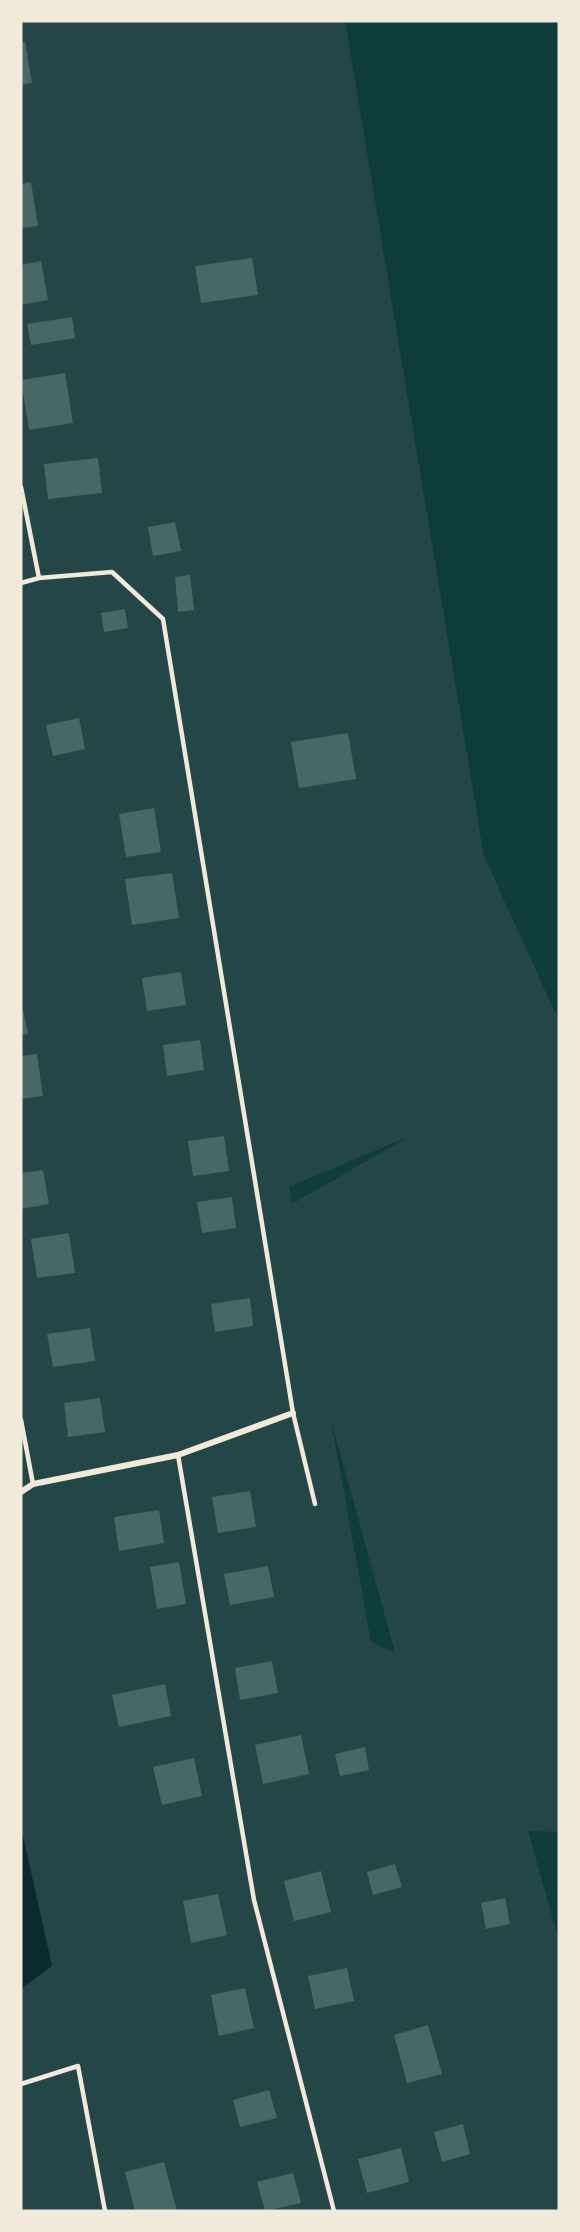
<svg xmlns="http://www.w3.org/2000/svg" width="580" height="2232" viewBox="0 0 580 2232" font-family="'PT Sans Narrow',sans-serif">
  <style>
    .green { fill: #244646; fill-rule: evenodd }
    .water { fill: #0a2a2b }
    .building { fill: #486865 }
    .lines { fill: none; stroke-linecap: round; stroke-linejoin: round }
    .service { stroke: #f1e9da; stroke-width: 4.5 }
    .minor { stroke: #f1e9da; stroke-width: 6 }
  </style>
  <rect width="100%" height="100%" fill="#0f3d3e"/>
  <path class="green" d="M 21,21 L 345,21 L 484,856 L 559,1021 L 559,1832 L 528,1831 L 559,1941 L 559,2211 L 21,2211 ZM 403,1139 L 403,1140 L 292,1204 L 289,1187 ZM 331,1420 L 395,1652 L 394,1652 L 371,1642 Z"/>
  <path class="water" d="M 21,1827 L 52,1966 L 21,1989 Z"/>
  <path class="building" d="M 21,42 L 25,42 L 32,83 L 21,85 Z
    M 31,182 L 38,226 L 21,228 L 21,184 Z
    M 252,258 L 258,295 L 201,303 L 195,266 Z
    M 41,261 L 48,300 L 21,305 L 21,265 Z
    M 72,317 L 75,338 L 31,345 L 27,324 Z
    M 65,373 L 73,423 L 29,430 L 21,380 Z
    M 98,458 L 102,493 L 48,499 L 44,464 Z
    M 175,522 L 181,551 L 153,556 L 148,527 Z
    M 190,575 L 194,610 L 178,612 L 175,577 Z
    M 125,609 L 128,628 L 104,632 L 101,613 Z
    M 79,718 L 85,749 L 53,756 L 46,725 Z
    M 348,733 L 356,779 L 299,788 L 291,742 Z
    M 154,808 L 161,852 L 126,857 L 119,814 Z
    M 172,873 L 179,918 L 132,925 L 125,879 Z
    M 181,972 L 186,1005 L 147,1011 L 142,978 Z
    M 21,1001 L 28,1034 L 21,1035 Z
    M 200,1040 L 204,1070 L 167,1076 L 163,1045 Z
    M 37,1054 L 43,1096 L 21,1099 L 21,1056 Z
    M 224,1136 L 229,1171 L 193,1176 L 188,1141 Z
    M 43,1170 L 49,1204 L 21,1209 L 21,1173 Z
    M 232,1197 L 236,1228 L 202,1233 L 197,1202 Z
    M 69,1233 L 75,1273 L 37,1278 L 31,1239 Z
    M 250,1298 L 253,1326 L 215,1332 L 211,1304 Z
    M 90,1328 L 95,1361 L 53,1367 L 47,1334 Z
    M 100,1398 L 105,1432 L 68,1437 L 64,1403 Z
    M 250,1491 L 256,1527 L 218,1533 L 212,1497 Z
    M 159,1510 L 164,1543 L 119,1551 L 114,1517 Z
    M 179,1562 L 186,1604 L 157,1609 L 150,1567 Z
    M 268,1566 L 274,1597 L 230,1605 L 224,1574 Z
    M 272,1661 L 278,1693 L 240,1700 L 235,1668 Z
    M 165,1684 L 171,1716 L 119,1727 L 112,1695 Z
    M 301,1735 L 309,1774 L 263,1784 L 255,1745 Z
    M 365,1747 L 369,1770 L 340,1776 L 335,1754 Z
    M 194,1758 L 202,1796 L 162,1805 L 153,1767 Z
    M 395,1864 L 402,1887 L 373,1895 L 367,1872 Z
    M 321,1871 L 331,1912 L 294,1921 L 284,1881 Z
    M 218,1894 L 227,1935 L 191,1943 L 183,1901 Z
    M 505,1898 L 510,1924 L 486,1929 L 481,1903 Z
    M 347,1968 L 354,2001 L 315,2009 L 308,1976 Z
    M 245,1988 L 254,2028 L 219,2036 L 211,1995 Z
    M 428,2025 L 442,2074 L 407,2083 L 394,2035 Z
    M 269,2090 L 277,2118 L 240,2127 L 233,2100 Z
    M 463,2124 L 470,2154 L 442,2162 L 434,2132 Z
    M 401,2148 L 409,2182 L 367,2193 L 358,2159 Z
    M 164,2162 L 177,2211 L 135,2211 L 125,2172 Z
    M 293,2173 L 301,2203 L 265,2211 L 257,2182 Z"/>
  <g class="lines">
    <path class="service" d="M 21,487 L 39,578
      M 21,583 L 39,578 L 112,572 L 163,619 L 293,1413 L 315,1504
      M 21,1420 L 33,1484
      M 178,1455 L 254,1900 L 334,2211
      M 21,2084 L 78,2066 L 105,2211"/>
    <path class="minor" d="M 21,1492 L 33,1484 L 178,1455 L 293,1413"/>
  </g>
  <rect width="580" height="2232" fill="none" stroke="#f1e9da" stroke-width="45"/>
</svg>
